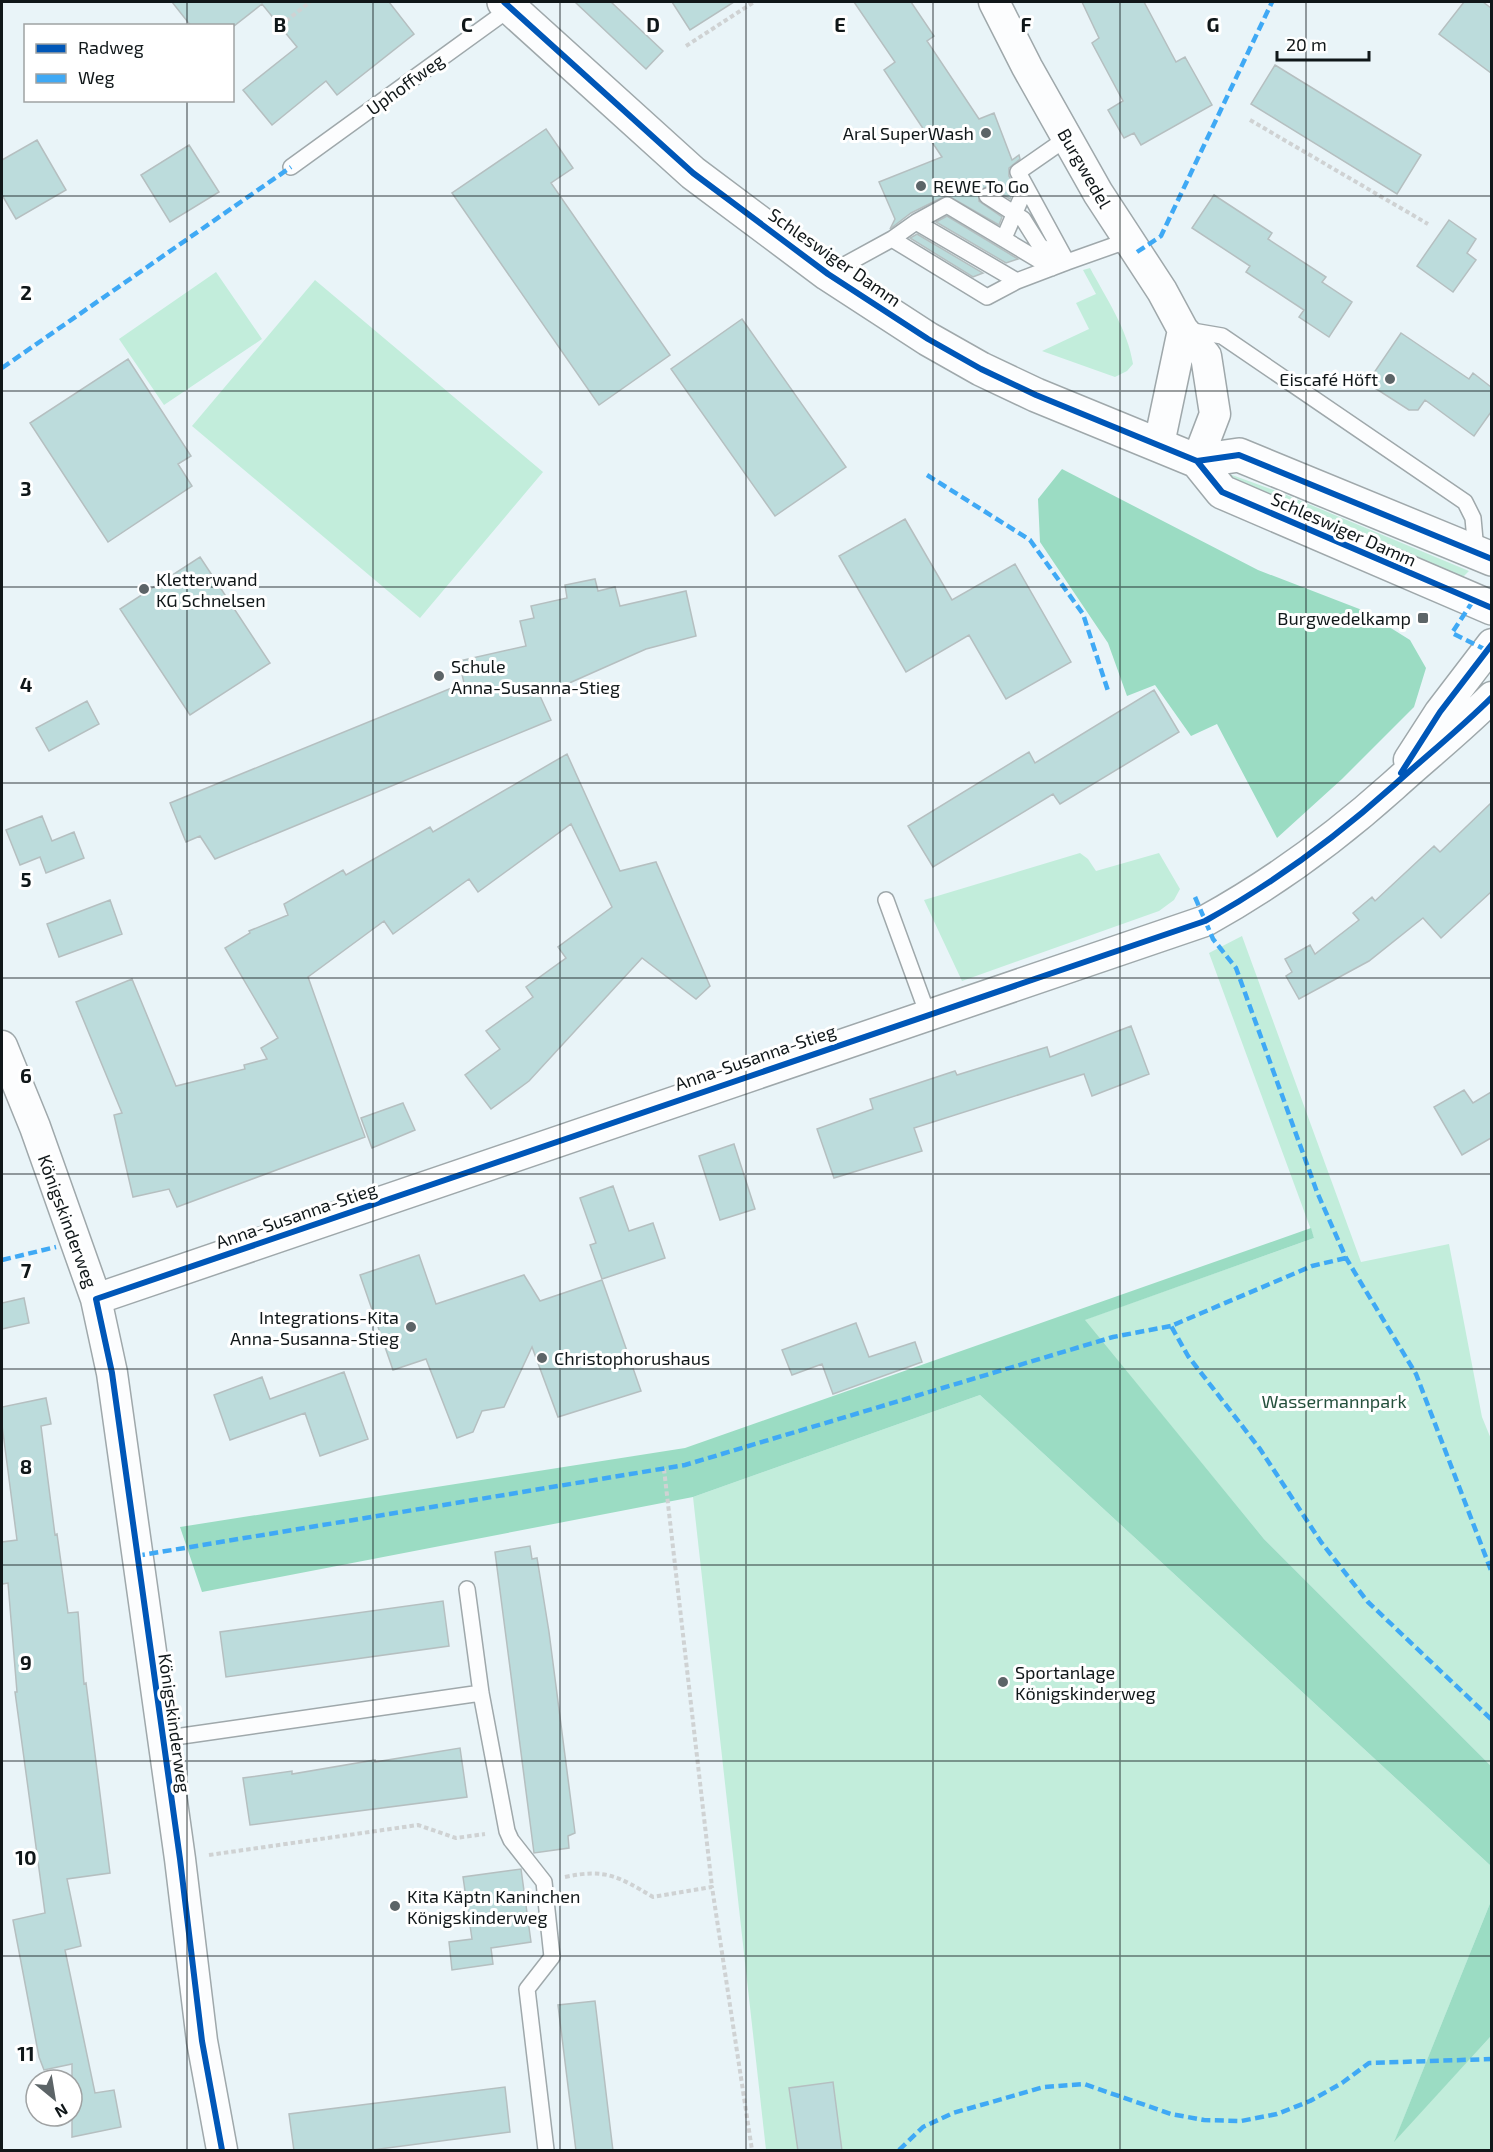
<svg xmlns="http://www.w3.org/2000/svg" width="1493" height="2152" viewBox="0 0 1493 2152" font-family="'Exo 2',sans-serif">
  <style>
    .green { fill: #c2eddb }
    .forest { fill: #9bdcc3 }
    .building { fill: #bcdcdc; stroke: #b5bfc0; stroke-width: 1.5 }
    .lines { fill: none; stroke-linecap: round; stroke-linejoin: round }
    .service-casing { stroke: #9fa8ab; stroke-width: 18 }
    .minor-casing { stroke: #9fa8ab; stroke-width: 33 }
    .secondary-casing { stroke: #9fa8ab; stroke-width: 36 }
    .path { stroke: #cfd2d3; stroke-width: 4; stroke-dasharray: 4.5 3; stroke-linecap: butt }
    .service { stroke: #fcfdfe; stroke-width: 15 }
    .minor { stroke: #fcfdfe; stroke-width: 30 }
    .secondary { stroke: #fcfdfe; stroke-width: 33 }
    .quiet { stroke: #3fa9f5; stroke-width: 4.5; stroke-dasharray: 9 4.5; stroke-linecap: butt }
    .cycleway-casing { stroke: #fff; stroke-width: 10 }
    .cycleway { stroke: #0057b8; stroke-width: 6 }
    .grid { fill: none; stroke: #101719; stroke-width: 1.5; stroke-opacity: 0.55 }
    .poi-dot { fill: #5c6467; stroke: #fff; stroke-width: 2 }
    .labels { text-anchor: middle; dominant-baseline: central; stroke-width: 6; stroke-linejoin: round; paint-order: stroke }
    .street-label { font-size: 18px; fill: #101719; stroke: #fff }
    .poi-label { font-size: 18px; fill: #101719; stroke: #fff; text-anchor: start }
    .park-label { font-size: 18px; fill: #24503c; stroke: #fff }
    .grid-label { font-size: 20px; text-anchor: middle; font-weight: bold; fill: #101719; stroke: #fff; stroke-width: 6; stroke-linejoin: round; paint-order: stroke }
  </style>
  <rect width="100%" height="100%" fill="#e9f4f8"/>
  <path class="green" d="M 1090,268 C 1106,298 1128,330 1133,364 L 1127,371 L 1115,377 L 1042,351 L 1089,329 L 1076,303 L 1096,294 L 1083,270 Z
    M 216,272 L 262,339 L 164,405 L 119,339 Z
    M 315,280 L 543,472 L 420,618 L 192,426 Z
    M 1210,467 L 1282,493 L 1469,571 L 1461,579 L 1279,502 Z
    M 1080,853 L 1088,859 L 1096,871 L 1159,853 L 1180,889 L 1174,900 L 1159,911 L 962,981 L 924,900 Z
    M 1242,936 L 1361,1262 L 1449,1244 L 1482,1417 L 1491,1439 L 1491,1766 L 1264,1539 L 1084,1320 L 1314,1238 L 1209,953 Z
    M 980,1395 L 1491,1866 L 1491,1901 L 1395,2140 L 1491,2036 L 1491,2150 L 766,2150 L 693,1497 Z"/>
  <path class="forest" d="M 1062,469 L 1258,570 L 1362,610 L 1410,640 L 1426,668 L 1414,707 L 1342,779 L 1277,838 L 1217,724 L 1191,736 L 1155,685 L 1127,696 L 1108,643 L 1040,542 L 1038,499 Z
    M 1311,1228 L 1314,1238 L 1085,1320 L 1264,1539 L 1491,1766 L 1491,1866 L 980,1395 L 693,1497 L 202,1592 L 180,1527 L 685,1448 Z
    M 1491,1901 L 1491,2036 L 1394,2142 Z"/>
  <path class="building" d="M 172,2 L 389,2 L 414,34 L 337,95 L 326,81 L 272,125 L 243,90 L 297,47 L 262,4 L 234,26 L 191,26 Z
    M 575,2 L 611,2 L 663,51 L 646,69 Z
    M 672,2 L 734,2 L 690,30 Z
    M 854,2 L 911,2 L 934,36 L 927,41 L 979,119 L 994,113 L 1012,160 L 1019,155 L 1020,159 L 1009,168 L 1009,176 L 1015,187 L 1010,199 L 988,186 L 979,191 L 979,201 L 1002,217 L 999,225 L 947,195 L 911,213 L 890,229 L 895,219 L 879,182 L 942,157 L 884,70 L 895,62 Z
    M 1082,2 L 1144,2 L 1176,62 L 1185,57 L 1212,105 L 1141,145 L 1134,133 L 1124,138 L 1108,110 L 1123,101 L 1092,43 L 1099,38 Z
    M 1464,2 L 1483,2 L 1491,8 L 1491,73 L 1439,34 Z
    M 1275,65 L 1421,155 L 1397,194 L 1251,104 Z
    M 546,129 L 573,168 L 551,183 L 670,355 L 599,405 L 452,193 Z
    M 37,140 L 66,190 L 16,219 L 2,195 L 2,160 Z
    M 189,145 L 219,192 L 170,222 L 141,175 Z
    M 1214,195 L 1272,233 L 1268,239 L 1326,277 L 1322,282 L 1352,302 L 1329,337 L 1299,317 L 1304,310 L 1246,272 L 1250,266 L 1192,228 Z
    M 947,216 L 1018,259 L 1006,263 L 936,222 Z
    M 1449,220 L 1476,239 L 1467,253 L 1476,260 L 1453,292 L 1417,266 Z
    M 917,234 L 983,273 L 973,277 L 910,238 Z
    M 742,319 L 846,467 L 775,516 L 671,369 Z
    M 1401,333 L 1469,379 L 1473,373 L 1491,387 L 1491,412 L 1474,436 L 1425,400 L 1418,410 L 1409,410 L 1367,383 Z
    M 128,359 L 191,456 L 178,464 L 192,486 L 108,542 L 30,423 Z
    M 905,519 L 952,600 L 1015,564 L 1071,662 L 1006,699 L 969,635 L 906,672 L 839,556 Z
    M 200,557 L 270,663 L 190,715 L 120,609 Z
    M 595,579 L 598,591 L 615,587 L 620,606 L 686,591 L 696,636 L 646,649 L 540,696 L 551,720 L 215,859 L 200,836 L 186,842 L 170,803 L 464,683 L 459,661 L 526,646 L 520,621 L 534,618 L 531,606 L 567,598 L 565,585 Z
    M 1154,690 L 1179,732 L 1060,804 L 1053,794 L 933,867 L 908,826 L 1029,752 L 1035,763 Z
    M 87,701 L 99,724 L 49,751 L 36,728 Z
    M 567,754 L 620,871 L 656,862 L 710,986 L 696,999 L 642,958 L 529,1081 L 491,1109 L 465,1075 L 500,1049 L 486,1031 L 533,997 L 526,987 L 566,958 L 558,947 L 612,907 L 571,824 L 478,892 L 469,879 L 393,934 L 384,921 L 308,977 L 365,1137 L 177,1207 L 169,1189 L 133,1197 L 114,1115 L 122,1113 L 76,1002 L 132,979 L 176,1086 L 245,1069 L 244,1065 L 267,1059 L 261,1048 L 278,1038 L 225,948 L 250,933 L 249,931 L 288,915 L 284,904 L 343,870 L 346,875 L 430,827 L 433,832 Z
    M 1491,803 L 1491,892 L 1441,938 L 1423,918 L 1369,961 L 1299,999 L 1286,976 L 1292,972 L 1285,959 L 1310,945 L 1315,954 L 1359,920 L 1353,913 L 1372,897 L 1375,901 L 1434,846 L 1440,852 Z
    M 42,816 L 52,841 L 74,832 L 84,858 L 46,873 L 40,857 L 20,865 L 6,830 Z
    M 110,900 L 122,934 L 59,957 L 47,924 Z
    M 1131,1026 L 1149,1074 L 1092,1096 L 1084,1074 L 914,1128 L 922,1151 L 834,1178 L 817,1129 L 873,1109 L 870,1099 L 955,1071 L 957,1075 L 1047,1047 L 1050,1057 Z
    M 1464,1090 L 1473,1103 L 1491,1092 L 1491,1138 L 1462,1155 L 1434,1107 Z
    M 403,1103 L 415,1130 L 372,1148 L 361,1118 Z
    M 734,1144 L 755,1209 L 720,1220 L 699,1156 Z
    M 613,1186 L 629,1231 L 653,1223 L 665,1258 L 602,1279 L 590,1245 L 596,1243 L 580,1198 Z
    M 419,1255 L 436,1304 L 524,1275 L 540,1301 L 602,1280 L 641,1391 L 558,1417 L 532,1347 L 504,1407 L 482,1411 L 473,1432 L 457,1438 L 426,1359 L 393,1370 L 360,1275 Z
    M 24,1298 L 29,1323 L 2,1329 L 2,1303 Z
    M 856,1323 L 869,1357 L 915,1342 L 922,1362 L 833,1394 L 822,1364 L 792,1375 L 782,1350 Z
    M 344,1372 L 368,1439 L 320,1456 L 305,1413 L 230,1440 L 214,1395 L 262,1377 L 270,1399 Z
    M 46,1398 L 51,1424 L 41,1426 L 55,1535 L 57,1534 L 68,1613 L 78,1612 L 84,1684 L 86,1683 L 110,1873 L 67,1879 L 81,1946 L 65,1950 L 95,2093 L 114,2090 L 121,2127 L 72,2137 L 72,2064 L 44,2070 L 39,2057 L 13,1920 L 45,1913 L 15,1692 L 17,1692 L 8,1583 L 2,1584 L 2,1542 L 17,1540 L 2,1425 L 2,1407 Z
    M 530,1546 L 532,1559 L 537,1558 L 549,1632 L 575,1833 L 568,1836 L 569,1848 L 534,1853 L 495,1552 Z
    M 443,1601 L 449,1646 L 226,1677 L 220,1632 Z
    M 460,1748 L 467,1797 L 250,1825 L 243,1778 L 292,1771 L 292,1774 L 375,1760 L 375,1762 Z
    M 521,1869 L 531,1942 L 491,1948 L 493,1964 L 452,1970 L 449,1942 L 472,1939 L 463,1877 Z
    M 595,2001 L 613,2151 L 576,2151 L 558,2005 Z
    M 833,2082 L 842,2151 L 798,2151 L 789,2088 Z
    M 505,2087 L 510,2132 L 364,2151 L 294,2151 L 289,2114 Z"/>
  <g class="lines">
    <defs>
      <path id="service" d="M 1067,138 L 1018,172 L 1067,262 L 1129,240
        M 291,167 L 512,7
        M 987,196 L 1023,219 L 1040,246 L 1067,262
        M 916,222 L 947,205 L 1052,268
        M 1004,238 L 1026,187
        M 892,239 L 916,222 L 1017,281
        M 828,274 L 892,239 L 987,297 L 1017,281 L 1067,262
        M 1187,330 L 1222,336 L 1465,502 L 1473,518 L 1476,551
        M 886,900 L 928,1015
        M 467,1589 L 481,1693 L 507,1831 L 511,1840 L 544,1882 L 552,1957 L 527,1989 L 546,2150
        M 161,1739 L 481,1693"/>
      <path id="minor" d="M 994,2 L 1027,67 L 1098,193 L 1162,291 L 1183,330 L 1206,356 L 1215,414 L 1197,461
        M 1159,444 L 1183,330
        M 1409,760 L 1440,712 L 1492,644
        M 2,1046 L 35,1127 L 96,1299 L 112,1373 L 180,1859 L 202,2041 L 222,2150
        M 96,1299 L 1205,921 C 1274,883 1335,838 1393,786 C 1426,756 1460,729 1492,697"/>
      <path id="secondary" d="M 504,2 L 693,173 L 828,274 L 928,339 L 981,369 L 1036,395 L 1197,461 L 1222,492 L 1492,608
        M 1197,461 L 1239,455 L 1492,559"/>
    </defs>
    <use href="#service" class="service-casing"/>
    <use href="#minor" class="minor-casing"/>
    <use href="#secondary" class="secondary-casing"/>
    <path class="path" d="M 286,21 L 310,2
      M 686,46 L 754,2
      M 1250,120 L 1428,224
      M 664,1469 L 712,1887
      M 209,1855 L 418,1825 L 456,1838 L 485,1834
      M 565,1877 C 606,1868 619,1877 653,1897 L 712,1887 L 752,2150"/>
    <use href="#service" class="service"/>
    <use href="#minor" class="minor"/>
    <use href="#secondary" class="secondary"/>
    <path class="quiet" d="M 1137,252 L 1161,236 L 1272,2
      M 2,368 L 291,167
      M 927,475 L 1030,540 L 1083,614 L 1109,694
      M 1473,601 L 1452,633 L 1492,653
      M 1195,897 L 1213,939 L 1236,968 L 1317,1192 L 1346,1258 L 1416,1374 L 1492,1573
      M 1346,1258 L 1312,1266 L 1171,1326 L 1188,1356 L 1260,1449 L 1321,1542 L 1368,1602 L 1492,1720
      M 2,1260 L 56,1247
      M 136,1556 L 685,1465 L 1113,1337 L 1171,1326
      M 899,2150 L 923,2127 L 953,2113 L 1044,2087 L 1084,2084 L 1171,2114 L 1204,2120 L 1241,2121 L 1277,2114 L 1310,2101 L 1342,2083 L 1369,2063 L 1492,2059"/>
    <defs>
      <path id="cycleway" d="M 504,2 L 693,173 L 828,274 L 928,339 L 981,369 L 1036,395 L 1197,461 L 1222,492 L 1492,608
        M 1197,461 L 1239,455 L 1492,559
        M 1401,773 L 1440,712 L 1492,644
        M 222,2150 L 202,2041 L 180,1859 L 112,1373 L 96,1299 L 1205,921 C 1274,883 1335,838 1393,786 C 1426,756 1460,729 1492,697"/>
    </defs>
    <use href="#cycleway" class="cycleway-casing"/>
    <use href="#cycleway" class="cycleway"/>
  </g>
  <path class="grid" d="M 187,2 L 187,26M 373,2 L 373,2150M 560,2 L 560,2150M 746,2 L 746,2150M 933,2 L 933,2150M 1120,2 L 1120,2150M 1306,2 L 1306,2150M 187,100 L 187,2150M 2,196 L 1492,196M 2,391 L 1492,391M 2,587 L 1492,587M 2,783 L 1492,783M 2,978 L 1492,978M 2,1174 L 1492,1174M 2,1369 L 1492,1369M 2,1565 L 1492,1565M 2,1761 L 1492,1761M 2,1956 L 1492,1956"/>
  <g class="poi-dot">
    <circle cx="986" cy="133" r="6"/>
    <circle cx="921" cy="186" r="6"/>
    <circle cx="1390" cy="379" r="6"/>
    <circle cx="144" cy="589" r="6"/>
    <rect x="1417" y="612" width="12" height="12" rx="3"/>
    <circle cx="439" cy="676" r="6"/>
    <circle cx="411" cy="1327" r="6"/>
    <circle cx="542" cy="1358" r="6"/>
    <circle cx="1003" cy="1682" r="6"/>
    <circle cx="395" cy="1906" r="6"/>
  </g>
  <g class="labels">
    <g class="street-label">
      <text transform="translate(405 84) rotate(-36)">Uphoffweg</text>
      <text transform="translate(1085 168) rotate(60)">Burgwedel</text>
      <text transform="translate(835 257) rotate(35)">Schleswiger Damm</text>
      <text transform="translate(1344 529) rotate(24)">Schleswiger Damm</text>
      <text transform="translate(755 1057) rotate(-19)">Anna-Susanna-Stieg</text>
      <text transform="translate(296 1215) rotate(-19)">Anna-Susanna-Stieg</text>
      <text transform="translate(68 1221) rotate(70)">Königskinderweg</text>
      <text transform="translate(175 1723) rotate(82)">Königskinderweg</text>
    </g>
    <g class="poi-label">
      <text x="974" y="133" text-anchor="end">Aral SuperWash</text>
      <text x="933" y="186">REWE To Go</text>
      <text x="1378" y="379" text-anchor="end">Eiscafé Höft</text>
      <text x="156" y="579">Kletterwand<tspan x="156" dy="21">KG Schnelsen</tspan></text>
      <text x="1411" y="618" text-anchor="end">Burgwedelkamp</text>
      <text x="451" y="666">Schule<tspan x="451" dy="21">Anna-Susanna-Stieg</tspan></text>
      <text x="399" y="1317" text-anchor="end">Integrations-Kita<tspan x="399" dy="21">Anna-Susanna-Stieg</tspan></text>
      <text x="554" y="1358">Christophorushaus</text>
      <text x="1015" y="1672">Sportanlage<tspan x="1015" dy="21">Königskinderweg</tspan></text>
      <text x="407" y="1896">Kita Käptn Kaninchen<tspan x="407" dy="21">Königskinderweg</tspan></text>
    </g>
    <g class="park-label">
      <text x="1334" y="1401">Wassermannpark</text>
    </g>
  </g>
  <g class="grid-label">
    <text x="280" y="32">B</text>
    <text x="467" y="32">C</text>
    <text x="653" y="32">D</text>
    <text x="840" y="32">E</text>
    <text x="1026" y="32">F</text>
    <text x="1213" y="32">G</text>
    <text x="26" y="300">2</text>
    <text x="26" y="496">3</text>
    <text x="26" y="692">4</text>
    <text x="26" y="887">5</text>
    <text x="26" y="1083">6</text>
    <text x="26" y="1278">7</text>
    <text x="26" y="1474">8</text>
    <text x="26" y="1670">9</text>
    <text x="26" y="1865">10</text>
    <text x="26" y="2061">11</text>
  </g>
  <rect width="1493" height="2152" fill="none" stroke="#101719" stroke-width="6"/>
  <rect x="24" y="24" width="210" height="78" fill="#ffffff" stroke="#9fa2a3" stroke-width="1.5"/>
  <rect x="36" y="44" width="30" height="9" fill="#0057b8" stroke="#9fa2a3" stroke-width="1.5"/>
  <text x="78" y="54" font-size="18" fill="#101719">Radweg</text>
  <rect x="36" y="74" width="30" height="9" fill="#3fa9f5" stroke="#9fa2a3" stroke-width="1.5"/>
  <text x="78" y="84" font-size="18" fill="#101719">Weg</text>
  <g transform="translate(54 2098) rotate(150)"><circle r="28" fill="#ffffff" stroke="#9fa2a3" stroke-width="1.5"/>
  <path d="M0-4.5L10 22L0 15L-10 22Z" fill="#5c6467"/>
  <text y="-9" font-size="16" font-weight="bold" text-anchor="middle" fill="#101719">N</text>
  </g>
  <path d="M1277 51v9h92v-9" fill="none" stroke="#101719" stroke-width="3"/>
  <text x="1286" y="51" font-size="18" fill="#101719" stroke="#ffffff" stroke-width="4.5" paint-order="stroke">20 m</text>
</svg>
